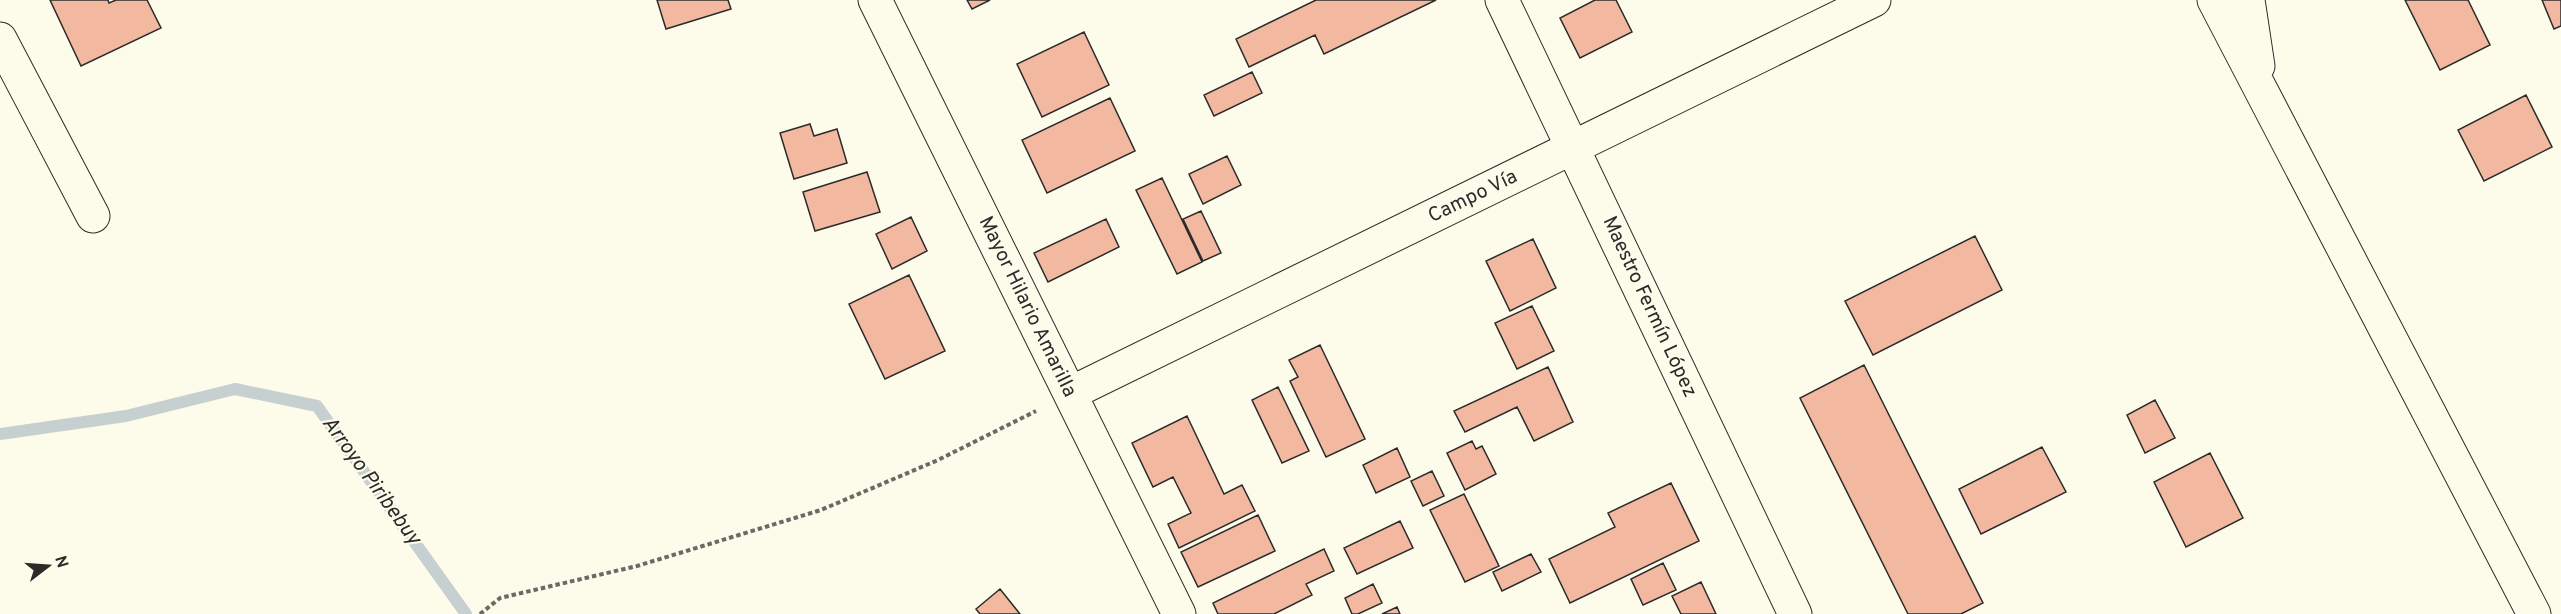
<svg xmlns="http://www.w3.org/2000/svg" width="2561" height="614" viewBox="0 0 2561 614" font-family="Overpass,sans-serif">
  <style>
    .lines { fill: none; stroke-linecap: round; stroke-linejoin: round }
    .stream { stroke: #c7d0d0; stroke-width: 12 }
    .building { fill: #f2b8a0; stroke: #2b2b2b; stroke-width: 1.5 }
    .street-casing { stroke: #2b2b2b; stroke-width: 35 }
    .path { stroke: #6a6964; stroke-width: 4; stroke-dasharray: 4.5 3; stroke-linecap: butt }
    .street { stroke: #fdfbea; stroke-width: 33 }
    .labels { text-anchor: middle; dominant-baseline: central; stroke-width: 4.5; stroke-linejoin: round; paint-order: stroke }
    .street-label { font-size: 20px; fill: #2b2b2b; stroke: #fdfbea }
    .water-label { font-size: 21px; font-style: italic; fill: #2b2b2b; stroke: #fdfbea }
  </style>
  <rect width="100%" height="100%" fill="#fdfbea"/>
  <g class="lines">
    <path class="stream" d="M 0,434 L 126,416 L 235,389 L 317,406 L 466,614"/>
  </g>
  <path class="building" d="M 50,0 L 108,0 L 109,3 L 116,0 L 147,0 L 161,28 L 81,66 Z
    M 657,0 L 728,0 L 731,9 L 666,29 Z
    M 967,0 L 990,0 L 972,9 Z
    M 1316,0 L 1436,0 L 1324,54 L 1315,35 L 1249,67 L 1236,39 Z
    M 1595,0 L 1616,0 L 1632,32 L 1580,58 L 1560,18 Z
    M 2405,0 L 2468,0 L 2490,45 L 2440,70 Z
    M 2542,0 L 2561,0 L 2561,26 L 2554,29 Z
    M 1084,32 L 1109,85 L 1042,117 L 1017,64 Z
    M 1252,72 L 1262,93 L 1214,116 L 1204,95 Z
    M 2526,95 L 2552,147 L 2484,181 L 2458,130 Z
    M 1110,98 L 1135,151 L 1047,193 L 1022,140 Z
    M 810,124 L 814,136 L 837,129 L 847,163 L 794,179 L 780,133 Z
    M 1227,156 L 1241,185 L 1203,204 L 1189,174 Z
    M 867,172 L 880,212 L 815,231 L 803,192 Z
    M 1162,178 L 1202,262 L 1177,274 L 1136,190 Z
    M 1201,211 L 1221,253 L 1203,261 L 1183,219 Z
    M 911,217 L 927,251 L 892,269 L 876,234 Z
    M 1106,219 L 1119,247 L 1048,282 L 1034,253 Z
    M 1975,236 L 2002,290 L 1873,355 L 1845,301 Z
    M 1533,239 L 1556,288 L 1510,311 L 1486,261 Z
    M 909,275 L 945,351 L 885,379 L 849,304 Z
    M 1532,306 L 1554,351 L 1517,369 L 1495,323 Z
    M 1320,345 L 1365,439 L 1326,457 L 1290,381 L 1298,377 L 1289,360 Z
    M 1864,365 L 1983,603 L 1961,614 L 1908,614 L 1800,398 Z
    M 1548,367 L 1573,422 L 1534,441 L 1517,407 L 1465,432 L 1454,411 Z
    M 1278,387 L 1309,451 L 1282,463 L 1252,400 Z
    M 2155,400 L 2175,438 L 2145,453 L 2127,415 Z
    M 1187,416 L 1224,494 L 1242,485 L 1255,511 L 1179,548 L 1168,524 L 1191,513 L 1173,477 L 1153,487 L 1132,443 Z
    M 1472,441 L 1476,449 L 1482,446 L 1496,474 L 1465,490 L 1447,453 Z
    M 2042,447 L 2066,492 L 1981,534 L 1959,489 Z
    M 1397,448 L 1410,477 L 1376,493 L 1363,465 Z
    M 2210,453 L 2243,518 L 2186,547 L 2154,482 Z
    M 1432,471 L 1444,496 L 1423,506 L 1411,481 Z
    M 1671,483 L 1699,541 L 1570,603 L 1549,559 L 1615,527 L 1608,513 Z
    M 1464,494 L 1499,566 L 1465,582 L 1430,510 Z
    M 1258,515 L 1275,551 L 1198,587 L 1181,552 Z
    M 1400,521 L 1413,548 L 1357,574 L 1344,548 Z
    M 1324,549 L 1334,571 L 1306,584 L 1312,595 L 1274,614 L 1218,614 L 1213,603 Z
    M 1531,554 L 1541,572 L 1502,591 L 1493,572 Z
    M 1663,563 L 1676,590 L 1643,605 L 1631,579 Z
    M 1701,582 L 1716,614 L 1681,614 L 1672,596 Z
    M 1373,584 L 1382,603 L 1358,614 L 1352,614 L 1345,598 Z
    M 1000,589 L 1020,614 L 980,614 L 976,609 Z
    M 1397,607 L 1400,614 L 1382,614 Z"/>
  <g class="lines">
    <defs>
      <path id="street" d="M 875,0 L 1179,614
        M 1502,0 L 1795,614
        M 2214,0 L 2534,614
        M 2248,0 L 2258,66
        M 0,39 L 93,216
        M 1071,393 L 1874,0"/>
    </defs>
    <use href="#street" class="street-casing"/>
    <path class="path" d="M 480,614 L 500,598 L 637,566 L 821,510 L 938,460 L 1036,411"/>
    <use href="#street" class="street"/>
  </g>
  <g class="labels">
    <g class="street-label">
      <text transform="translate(1473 197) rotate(-26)">Campo Vía</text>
      <text transform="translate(1027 307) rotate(64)">Mayor Hilario Amarilla</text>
      <text transform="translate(1649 307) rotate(65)">Maestro Fermín López</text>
    </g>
    <g class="water-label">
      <text transform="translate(371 481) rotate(54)">Arroyo Piribebuy</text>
    </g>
  </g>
  <g transform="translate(48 566) rotate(73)" stroke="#fdfbea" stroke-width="4.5" paint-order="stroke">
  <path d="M0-4.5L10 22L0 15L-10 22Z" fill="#2b2b2b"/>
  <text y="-9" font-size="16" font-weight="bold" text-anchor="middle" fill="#2b2b2b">N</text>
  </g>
</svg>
